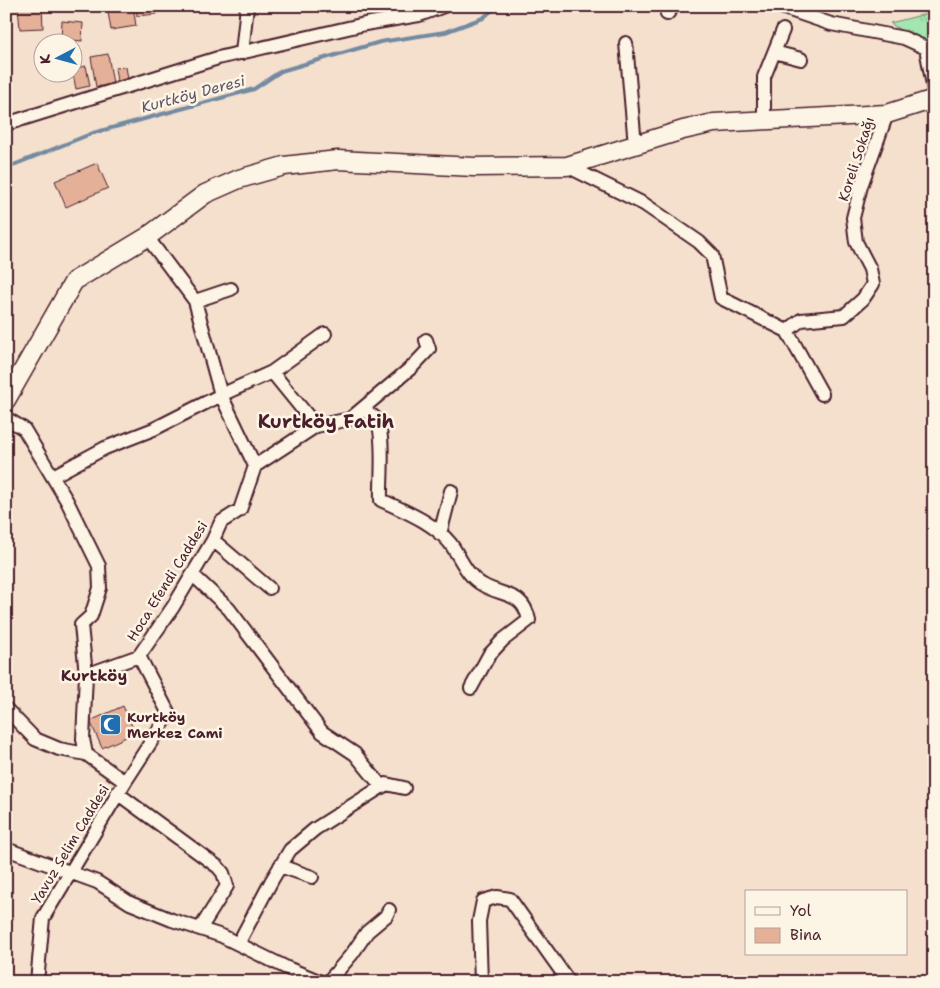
<svg xmlns="http://www.w3.org/2000/svg" width="940" height="988" viewBox="0 0 940 988" font-family="'Shantell Sans',sans-serif">
  <style>
    .grass { fill: url(#grass-tufts); stroke: #76826e }
    .lines { fill: none; stroke-linecap: round; stroke-linejoin: round }
    .stream { stroke: #738aa1; stroke-width: 4 }
    .building { fill: #e4b098; stroke: #4a1f2b }
    .street-casing { stroke: #4a1f2b; stroke-width: 16 }
    .secondary-casing { stroke: #4a1f2b; stroke-width: 21 }
    .street { stroke: #fcf5e5; stroke-width: 12 }
    .secondary { stroke: #fcf5e5; stroke-width: 18 }
    .labels { text-anchor: middle; dominant-baseline: central; stroke-width: 5; stroke-linejoin: round; paint-order: stroke }
    .street-label { font-size: 14px; fill: #4a1f2b; stroke: #fcf5e5 }
    .poi-label { font-size: 14px; font-weight: bold; fill: #4a1f2b; stroke: #fcf5e5; text-anchor: start }
    .water-label { font-size: 15px; font-style: italic; fill: #5e5566; stroke: #fcf5e5 }
    .quarter-label { font-size: 16px; font-weight: bold; fill: #4a1f2b; stroke: #fcf5e5 }
    .district-label { font-size: 19px; font-weight: bold; fill: #4a1f2b; stroke: #fcf5e5 }
  </style>
  <defs>
    <pattern id="grass-tufts" width="24" height="20" patternUnits="userSpaceOnUse" patternTransform="scale(1.25)"><rect width="24" height="20" fill="#a3e6b1"/><path d="M3 7l-1-3M5 7V3M7 7l1-3M15 17l-1-3M17 17v-4M19 17l1-3" fill="none" stroke="#8ec598"/></pattern>
  </defs>
  <rect width="100%" height="100%" fill="#f5e0ce"/>
  <filter id="ink" filterUnits="userSpaceOnUse"><feTurbulence type="fractalNoise" baseFrequency=".02" numOctaves="2"/><feDisplacementMap in="SourceGraphic" scale="10" xChannelSelector="R" yChannelSelector="G"/><feConvolveMatrix kernelMatrix="1 2 1 2 8 2 1 2 1" color-interpolation-filters="sRGB"/></filter>
  <g filter="url(#ink)">
    <path class="grass" d="M 934,12 L 934,87 L 918,42 L 890,23 Z"/>
    <g class="lines">
      <path class="stream" d="M 861,6 L 904,9 L 934,8
        M 6,168 L 93,133 L 254,89 L 281,71 L 380,42 L 445,32 L 483,18 L 497,6"/>
    </g>
    <path class="building" d="M 6,6 L 11,6 L 12,24 L 6,24 Z
      M 18,6 L 42,6 L 43,28 L 20,29 Z
      M 107,6 L 133,6 L 136,26 L 111,30 Z
      M 136,6 L 156,6 L 156,14 L 137,16 Z
      M 62,21 L 83,23 L 82,41 L 61,39 Z
      M 108,54 L 113,84 L 96,87 L 91,57 Z
      M 86,66 L 90,86 L 76,89 L 72,69 Z
      M 126,67 L 128,79 L 117,81 L 115,68 Z
      M 97,163 L 108,188 L 66,207 L 55,181 Z
      M 123,706 L 135,733 L 102,748 L 90,721 Z"/>
    <g class="lines">
      <defs>
        <path id="street" d="M 778,6 L 831,24 L 904,38 L 926,48 L 934,91
          M 667,14 L 674,6
          M 626,43 L 635,145
          M 774,52 L 801,59
          M 242,53 L 247,6
          M 764,119 L 764,77 L 783,30
          M 6,124 L 218,58 L 365,24 L 419,15 L 444,6
          M 567,166 L 644,204 L 699,242 L 712,255 L 721,298 L 787,331 L 822,394
          M 195,301 L 231,289
          M 787,331 L 801,320 L 844,316 L 863,299 L 873,284 L 870,269 L 856,242 L 853,218 L 861,186 L 887,114
          M 362,409 C 366,412 372,414 375,418 C 386,429 380,483 381,500 C 404,511 433,522 450,543 C 460,556 466,576 483,585 C 503,597 523,591 529,620 L 503,640 L 489,655 L 471,688
          M 6,418 L 24,429 L 67,501 L 99,566 L 100,588 L 91,616 L 81,625 L 86,675 L 83,739 L 86,754 L 125,782 L 43,918 L 37,982
          M 316,426 L 272,372 L 325,334
          M 255,466 L 316,426 L 350,419 L 412,367 L 429,349 L 426,340
          M 53,476 L 105,448 L 154,429 L 221,395 L 272,372
          M 440,534 L 451,491
          M 213,540 L 269,588
          M 192,574 L 229,609 L 322,732 L 355,754 L 382,787
          M 86,675 L 139,656
          M 6,709 L 35,739 L 59,749 L 86,754
          M 125,782 L 169,714 L 139,656 L 173,607 L 213,540 L 221,522 L 240,510 L 255,466 L 221,395 L 195,301 L 147,237
          M 117,793 L 218,867 L 223,873 L 227,886 L 200,929
          M 6,849 L 97,882 L 130,903 L 172,920 L 222,936 L 287,968 L 321,982
          M 280,866 L 312,877
          M 238,944 L 272,880 L 290,850 L 315,829 L 386,784 L 404,788
          M 328,982 L 352,954 L 367,932 L 386,916 L 389,910
          M 481,982 L 479,921 L 483,901 L 497,897 L 510,899 L 569,982"/>
        <path id="secondary" d="M 6,400 L 74,281 L 147,237 L 205,194 L 239,179 L 284,166 L 338,160 L 474,167 L 567,166 L 683,130 L 714,123 L 887,114 L 934,99"/>
      </defs>
      <use href="#street" class="street-casing"/>
      <use href="#secondary" class="secondary-casing"/>
      <use href="#street" class="street"/>
      <use href="#secondary" class="secondary"/>
    </g>
  </g>
  <defs>
    <symbol id="mosque-square" viewBox="-11 -11 22 22"><rect x="-9" y="-9" width="18" height="18" rx="4" fill="#1f6fb2" stroke="#fcf5e5"/><path d="M3.5-4.9A6 6 0 1 0 3.5 4.9A5 5 0 1 1 3.5-4.9Z" fill="#fff"/></symbol>
  </defs>
  <g fill-rule="evenodd">
    <use href="#mosque-square" x="98" y="712" width="25" height="25"/>
  </g>
  <g class="labels">
    <g class="street-label">
      <text transform="translate(856 159) rotate(-72)">Koreli Sokağı</text>
      <text transform="translate(167 581) rotate(-58)">Hoca Efendi Caddesi</text>
      <text transform="translate(70 844) rotate(-59)">Yavuz Selim Caddesi</text>
    </g>
    <g class="poi-label">
      <text x="127" y="717">Kurtköy<tspan x="127" dy="16">Merkez Cami</tspan></text>
    </g>
    <g class="water-label">
      <text transform="translate(193 94) rotate(-15)">Kurtköy Deresi</text>
    </g>
    <g class="quarter-label">
      <text x="94" y="675">Kurtköy</text>
    </g>
    <g class="district-label">
      <text x="326" y="421">Kurtköy Fatih</text>
    </g>
  </g>
  <rect width="940" height="988" fill="none" stroke="#fcf5e5" stroke-width="25"/>
  <rect x="12" y="12" width="915" height="963" fill="none" stroke="#4a1f2b" stroke-width="2" filter="url(#ink)"/>
  <rect x="745" y="890" width="162" height="65" fill="#fcf5e5" stroke="#b59f9b"/>
  <rect x="755" y="907" width="25" height="8" fill="#fcf5e5" stroke="#b59f9b"/>
  <text x="790" y="916" font-size="15" fill="#4a1f2b">Yol</text>
  <rect x="755" y="928" width="25" height="15" fill="#e4b098" stroke="#b59f9b"/>
  <text x="790" y="940" font-size="15" fill="#4a1f2b">Bina</text>
  <g transform="translate(58 58) rotate(264)"><circle r="24" fill="#fcf5e5" stroke="#b59f9b"/>
  <path d="M0-4L9 19L0 12L-9 19Z" fill="#1f6fb2"/>
  <text y="-8" font-size="14" font-weight="bold" text-anchor="middle" fill="#4a1f2b">K</text>
  </g>
</svg>
